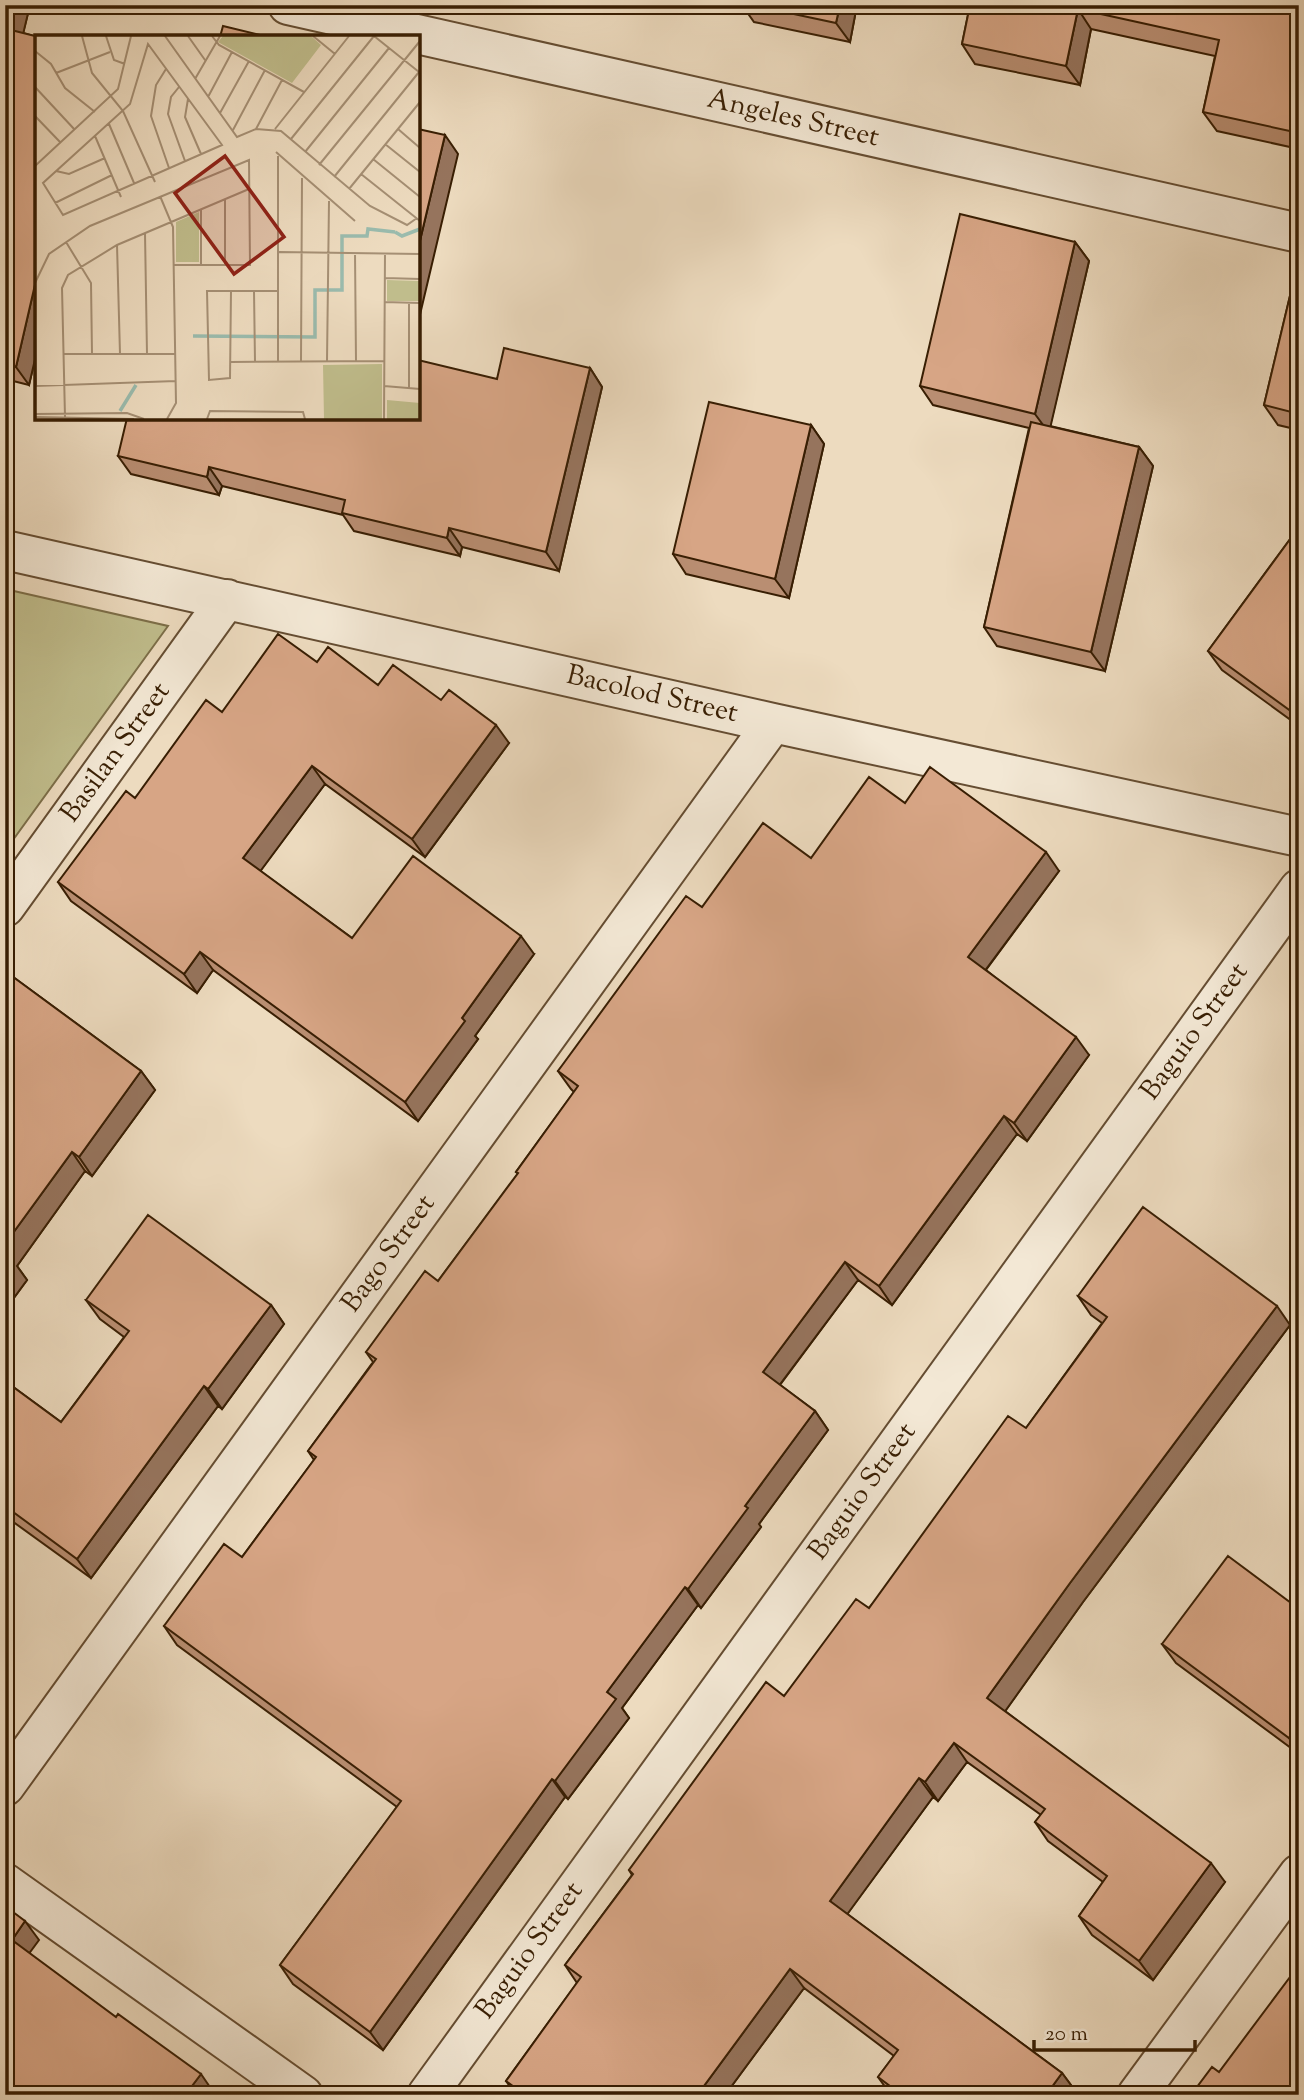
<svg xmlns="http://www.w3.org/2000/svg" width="1304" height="2100" viewBox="0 0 1304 2100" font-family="'Sorts Mill Goudy',serif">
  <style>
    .green { fill: #c0bd8c; stroke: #7c6e48; stroke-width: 2 }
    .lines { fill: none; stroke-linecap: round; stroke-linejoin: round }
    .street-casing { stroke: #654d32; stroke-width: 42 }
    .street { stroke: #f3e8d5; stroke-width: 38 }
    .wall { fill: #b98e72; stroke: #381e03; stroke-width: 2 }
    .shaded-wall { fill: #96745d; stroke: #381e03; stroke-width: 2 }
    .building { fill: #d7a585; stroke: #381e03; stroke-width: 2 }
    .labels { text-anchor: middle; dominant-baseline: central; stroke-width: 5; stroke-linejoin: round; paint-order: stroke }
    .street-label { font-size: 28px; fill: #381e03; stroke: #f3e8d5 }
    .inset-river { fill: none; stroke: #9abbad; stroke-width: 3.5 }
    .inset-road { fill: none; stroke: #a58f74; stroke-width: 2 }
    .view { fill: #8f2418; fill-opacity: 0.15; stroke: #8f2418; stroke-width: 3.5 }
    .inset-edge { fill: none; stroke: #381e03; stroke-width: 3.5 }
  </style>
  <rect width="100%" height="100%" fill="#eddbbf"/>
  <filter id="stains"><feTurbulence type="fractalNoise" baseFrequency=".00286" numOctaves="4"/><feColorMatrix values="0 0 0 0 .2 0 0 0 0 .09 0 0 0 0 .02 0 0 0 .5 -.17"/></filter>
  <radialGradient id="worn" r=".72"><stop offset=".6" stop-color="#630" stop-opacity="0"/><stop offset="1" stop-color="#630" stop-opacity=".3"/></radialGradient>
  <path class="green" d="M 5,589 L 168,626 L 5,851 Z"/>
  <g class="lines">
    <defs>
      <path id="street" d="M 288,5 L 1299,233
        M 5,550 L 773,723 L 1299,837
        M 5,907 L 227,599
        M 5,1786 L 773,723
        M 5,1883 L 303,2095
        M 427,2095 L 1299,889
        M 1137,2095 L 1299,1874"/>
    </defs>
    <use href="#street" class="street-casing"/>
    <use href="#street" class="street"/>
  </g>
  <path class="wall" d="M 5,5 L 30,5 L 23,33 L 37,37 L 37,351 L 29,385 L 5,379 Z
    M 742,5 L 857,5 L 850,42 L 754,22 Z
    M 970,5 L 1299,5 L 1299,149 L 1217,131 L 1203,112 L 1215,56 L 1091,29 L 1080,85 L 975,64 L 962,44 Z
    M 1075,242 L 1089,261 L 1050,426 L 1139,447 L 1153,466 L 1105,671 L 997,646 L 984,627 L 1029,428 L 933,405 L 920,386 Z
    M 1299,258 L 1299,430 L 1278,425 L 1264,405 Z
    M 590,368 L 602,387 L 559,571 L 462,547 L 460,556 L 354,531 L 343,515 L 222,486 L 219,495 L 131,474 L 118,456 L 497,379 Z
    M 811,425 L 824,444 L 789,598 L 686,574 L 673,554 Z
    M 1299,527 L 1299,726 L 1222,670 L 1208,651 Z
    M 317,662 L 378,685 L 441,700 L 509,743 L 425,857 L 325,784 L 260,871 L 352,938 L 534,954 L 475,1036 L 478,1039 L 418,1121 L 213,970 L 197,993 L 71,901 L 58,882 L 135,798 L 222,712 Z
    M 905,803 L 1059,871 L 986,970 L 1089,1055 L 1027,1141 L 1017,1134 L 892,1305 L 858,1280 L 780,1385 L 815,1411 L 828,1430 L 759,1524 L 761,1527 L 701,1608 L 698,1605 L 622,1708 L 629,1718 L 568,1799 L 565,1797 L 383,2050 L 293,1984 L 280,1965 L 397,1807 L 177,1645 L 164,1626 L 242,1557 L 314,1460 L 308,1451 L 373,1362 L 366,1352 L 438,1281 L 518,1174 L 516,1172 L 574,1092 L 571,1089 L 558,1071 L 702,907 L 811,858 Z
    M 5,971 L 141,1071 L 155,1090 L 92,1176 L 85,1171 L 17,1266 L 27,1280 L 5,1310 Z
    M 1078,1296 L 1290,1325 L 1083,1602 L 1005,1711 L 1225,1882 L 1153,1980 L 1092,1935 L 1079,1916 L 1103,1882 L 1048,1841 L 1035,1822 L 1041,1815 L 967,1762 L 938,1801 L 933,1797 L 847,1914 L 1062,2073 L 1076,2092 L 1073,2095 L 891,2095 L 878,2077 L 894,2056 L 804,1988 L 725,2095 L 516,2095 L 506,2081 L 577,1983 L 565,1965 L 632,1875 L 629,1870 L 784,1696 L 869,1608 L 1026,1428 L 1102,1323 L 1091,1315 Z
    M 86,1300 L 271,1305 L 284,1324 L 222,1409 L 218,1406 L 91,1578 L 5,1516 L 5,1381 L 61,1422 L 124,1337 L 100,1319 Z
    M 1299,1609 L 1299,1754 L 1176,1663 L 1162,1644 Z"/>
  <path class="shaded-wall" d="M 12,5 L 30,5 L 20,47 L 7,29 Z
    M 840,5 L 857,5 L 850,42 L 836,23 Z
    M 1078,9 L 1091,29 L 1080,85 L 1066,66 Z
    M 445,135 L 458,154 L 418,323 L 418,249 Z
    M 1075,242 L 1089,261 L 1049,433 L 1035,414 Z
    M 37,276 L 37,351 L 29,385 L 16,367 Z
    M 590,368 L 602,387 L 559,571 L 546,552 Z
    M 811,425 L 824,444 L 789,598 L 775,579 Z
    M 1139,447 L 1153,466 L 1105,671 L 1091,652 Z
    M 209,467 L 222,486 L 219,495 L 207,477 Z
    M 449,528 L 462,547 L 460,556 L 447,538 Z
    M 496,725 L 509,743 L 425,857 L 412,839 Z
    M 312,766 L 325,784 L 256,877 L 243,858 Z
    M 1046,852 L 1059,871 L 981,976 L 968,957 Z
    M 521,936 L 534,954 L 475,1036 L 478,1039 L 418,1121 L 405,1102 L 462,1018 Z
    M 200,952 L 213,970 L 197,993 L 184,974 Z
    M 1076,1037 L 1089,1055 L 1027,1141 L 1014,1123 Z
    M 141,1071 L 155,1090 L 92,1176 L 79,1157 Z
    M 1004,1116 L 1017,1134 L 892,1305 L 879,1286 Z
    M 72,1152 L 85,1171 L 17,1266 L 27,1280 L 5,1310 L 5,1244 Z
    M 845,1262 L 858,1280 L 775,1391 L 763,1372 Z
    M 271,1305 L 284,1324 L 222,1409 L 208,1389 Z
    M 1277,1306 L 1290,1325 L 1083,1602 L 1001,1717 L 987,1698 L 1070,1583 Z
    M 204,1386 L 218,1406 L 91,1578 L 77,1559 Z
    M 815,1411 L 828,1430 L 759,1524 L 761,1527 L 701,1608 L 688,1589 L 745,1506 Z
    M 685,1587 L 698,1605 L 622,1708 L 629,1718 L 568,1799 L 555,1781 L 607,1692 Z
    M 1299,1725 L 1299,1751 L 1289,1738 Z
    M 954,1743 L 967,1762 L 938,1801 L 925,1782 Z
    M 919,1778 L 933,1797 L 843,1920 L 830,1901 Z
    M 552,1779 L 565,1797 L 383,2050 L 370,2032 Z
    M 1211,1863 L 1225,1882 L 1153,1980 L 1139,1961 Z
    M 25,1921 L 39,1940 L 25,1959 L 12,1940 Z
    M 790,1969 L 804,1988 L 725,2095 L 710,2095 L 704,2086 Z
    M 1062,2073 L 1076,2092 L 1073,2095 L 1046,2095 Z
    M 201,2074 L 214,2093 L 213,2095 L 198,2095 L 192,2086 Z"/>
  <path class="building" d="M 5,5 L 12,5 L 7,29 L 39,37 L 37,37 L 37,276 L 16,367 L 5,364 Z
    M 751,5 L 840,5 L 836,23 Z
    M 970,5 L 1299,5 L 1299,133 L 1203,112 L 1219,40 L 1078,9 L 1066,66 L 962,44 Z
    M 223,26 L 268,37 L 220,37 Z
    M 418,129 L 445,135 L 418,249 Z
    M 960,214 L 1075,242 L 1035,414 L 920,386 Z
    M 1299,258 L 1299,414 L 1264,405 Z
    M 504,348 L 590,368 L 546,552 L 449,528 L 447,538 L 342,513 L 345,500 L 209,467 L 207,477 L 118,456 L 127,418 L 418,418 L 418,360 L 497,379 Z
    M 709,402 L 811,425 L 775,579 L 673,554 Z
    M 1031,422 L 1139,447 L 1091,652 L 984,627 Z
    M 1299,527 L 1299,717 L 1208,651 Z
    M 278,634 L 317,662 L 328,647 L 378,685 L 393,665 L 441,700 L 449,690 L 496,725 L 412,839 L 312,766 L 243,858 L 352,938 L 413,856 L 521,936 L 462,1018 L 465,1021 L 405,1102 L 200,952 L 184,974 L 58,882 L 126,791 L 135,798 L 206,700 L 222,712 Z
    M 930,767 L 1046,852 L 968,957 L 1076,1037 L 1014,1123 L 1004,1116 L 879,1286 L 845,1262 L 763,1372 L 815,1411 L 745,1506 L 748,1508 L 688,1589 L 685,1587 L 607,1692 L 616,1699 L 555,1781 L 552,1779 L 370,2032 L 280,1965 L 401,1801 L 164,1626 L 224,1544 L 242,1557 L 316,1457 L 308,1451 L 376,1359 L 366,1352 L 425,1271 L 438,1281 L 518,1173 L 516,1172 L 578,1086 L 558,1071 L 686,896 L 702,907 L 763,823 L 811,858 L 869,777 L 905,803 Z
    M 5,971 L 141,1071 L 79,1157 L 72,1152 L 5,1244 Z
    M 1143,1207 L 1277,1306 L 1070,1583 L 987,1698 L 1211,1863 L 1139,1961 L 1079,1916 L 1107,1876 L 1035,1822 L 1045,1809 L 954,1743 L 925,1782 L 919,1778 L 830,1901 L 1062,2073 L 1046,2095 L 902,2095 L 878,2077 L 898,2050 L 790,1969 L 704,2086 L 712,2091 L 710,2095 L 525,2095 L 506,2081 L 581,1977 L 565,1965 L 633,1874 L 629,1870 L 766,1682 L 784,1696 L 856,1599 L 869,1608 L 1008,1416 L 1026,1428 L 1107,1317 L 1078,1296 Z
    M 148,1215 L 271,1305 L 208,1389 L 204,1386 L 77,1559 L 5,1506 L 5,1381 L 61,1422 L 129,1331 L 86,1300 Z
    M 5,1255 L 13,1261 L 5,1272 Z
    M 1299,1421 L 1299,1433 L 1293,1429 Z
    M 1228,1556 L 1299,1609 L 1299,1725 L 1289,1738 L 1162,1644 Z
    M 5,1906 L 25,1921 L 12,1940 L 116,2017 L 118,2014 L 201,2074 L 192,2086 L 203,2095 L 5,2095 Z
    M 1296,1969 L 1299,1971 L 1299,2095 L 1191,2095 L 1212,2067 L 1219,2072 Z"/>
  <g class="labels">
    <g class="street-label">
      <text transform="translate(793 119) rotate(13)">Angeles Street</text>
      <text transform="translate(652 695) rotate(13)">Bacolod Street</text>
      <text transform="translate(116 753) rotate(-54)">Basilan Street</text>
      <text transform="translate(1195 1032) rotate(-54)">Baguio Street</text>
      <text transform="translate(389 1254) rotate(-54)">Bago Street</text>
      <text transform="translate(863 1492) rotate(-54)">Baguio Street</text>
      <text transform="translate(530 1951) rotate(-54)">Baguio Street</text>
    </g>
  </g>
  <g transform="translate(35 35)">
    <rect width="385" height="385" fill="#eddbbf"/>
    <path d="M 188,1 L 276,1 L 286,10 L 257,48 L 183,7 ZM 164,177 L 164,227 L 141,227 L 141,187 ZM 352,245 L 385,246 L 385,266 L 352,266 ZM 347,329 L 347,384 L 289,384 L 288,330 ZM 352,365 L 385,368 L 385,384 L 352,384 Z" fill="#c0bd8c"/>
    <path class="inset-river" d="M 360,197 L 367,201 L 385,194M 158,301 L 280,302 L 280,255 L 307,255 L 307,201 L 332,201 L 333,194 L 360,197M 85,376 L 101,350"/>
    <path class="inset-road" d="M 47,1 L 57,38 L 88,76 L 120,147M 71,1 L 79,25 L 90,29M 130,1 L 202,102 L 221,94 L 246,96 L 335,171 L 372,190 L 382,183M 153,1 L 170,25M 177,1 L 184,10 L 269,57M 278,1 L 300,19M 339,1 L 384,37M 113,9 L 187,110 L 28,180 L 8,148 L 95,69 ZM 0,16 L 16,29 L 30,53 L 60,77M 131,34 L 121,50 L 116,81 L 134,133M 21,38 L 75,17M 160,44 L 185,1M 0,52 L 40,95M 144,52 L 136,62 L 133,79 L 150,126M 173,62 L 197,17M 153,64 L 150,82 L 166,119M 185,78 L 214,26M 0,81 L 25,107M 74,89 L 99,148M 221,94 L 247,45M 240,94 L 314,1M 363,94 L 385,113M 198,95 L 230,35M 60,101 L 86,162M 256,104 L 339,1M 350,109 L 385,137M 241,117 L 320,186M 270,117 L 354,13M 243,121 L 243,327M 338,124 L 385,162M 284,130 L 385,6M 0,131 L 83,54 L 96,1M 21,136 L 34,139 L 70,123M 326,139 L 385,186M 299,142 L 384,37M 314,154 L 385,67M 125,161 L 138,192 L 141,368 L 132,384M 190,164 L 190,230M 20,168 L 77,140M 166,175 L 166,230M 110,198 L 112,319M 31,207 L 56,248 L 57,319M 82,210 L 85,319M 244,217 L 385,219M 320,218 L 321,326M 350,243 L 385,244M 0,248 L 14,219 L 55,191 L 214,125 L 215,230 L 139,230M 196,256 L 195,343 L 174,345 L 172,256 L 243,256M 219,256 L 220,327M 349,267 L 385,268M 0,296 L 1,351 L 141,346M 28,319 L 140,319M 266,326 L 267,143M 292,326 L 294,166M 196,327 L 349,326M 349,351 L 385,354M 374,353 L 374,268M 0,379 L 92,378 L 109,384M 0,382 L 99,384M 30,382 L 27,253 L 33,240 L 82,210 L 214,154M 172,384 L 175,376 L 268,377 L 270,384M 349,384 L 350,218"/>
    <path class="view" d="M 190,121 L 249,202 L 199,239 L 140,158 Z"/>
    <rect width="385" height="385" class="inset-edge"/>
  </g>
  <rect width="1304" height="2100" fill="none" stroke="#eddbbf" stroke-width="28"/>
  <rect x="7" y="7" width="1290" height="2086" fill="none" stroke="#381e03" stroke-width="3.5"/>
  <rect x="14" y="14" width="1276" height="2072" fill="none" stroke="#381e03" stroke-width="2"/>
  <path d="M1034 2040v10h161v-10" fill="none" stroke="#381e03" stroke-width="3.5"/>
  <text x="1045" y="2040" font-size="21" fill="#381e03" stroke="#f3e8d5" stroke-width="5" paint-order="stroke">20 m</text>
  <rect width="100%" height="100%" filter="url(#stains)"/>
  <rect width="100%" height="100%" fill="url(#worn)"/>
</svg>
